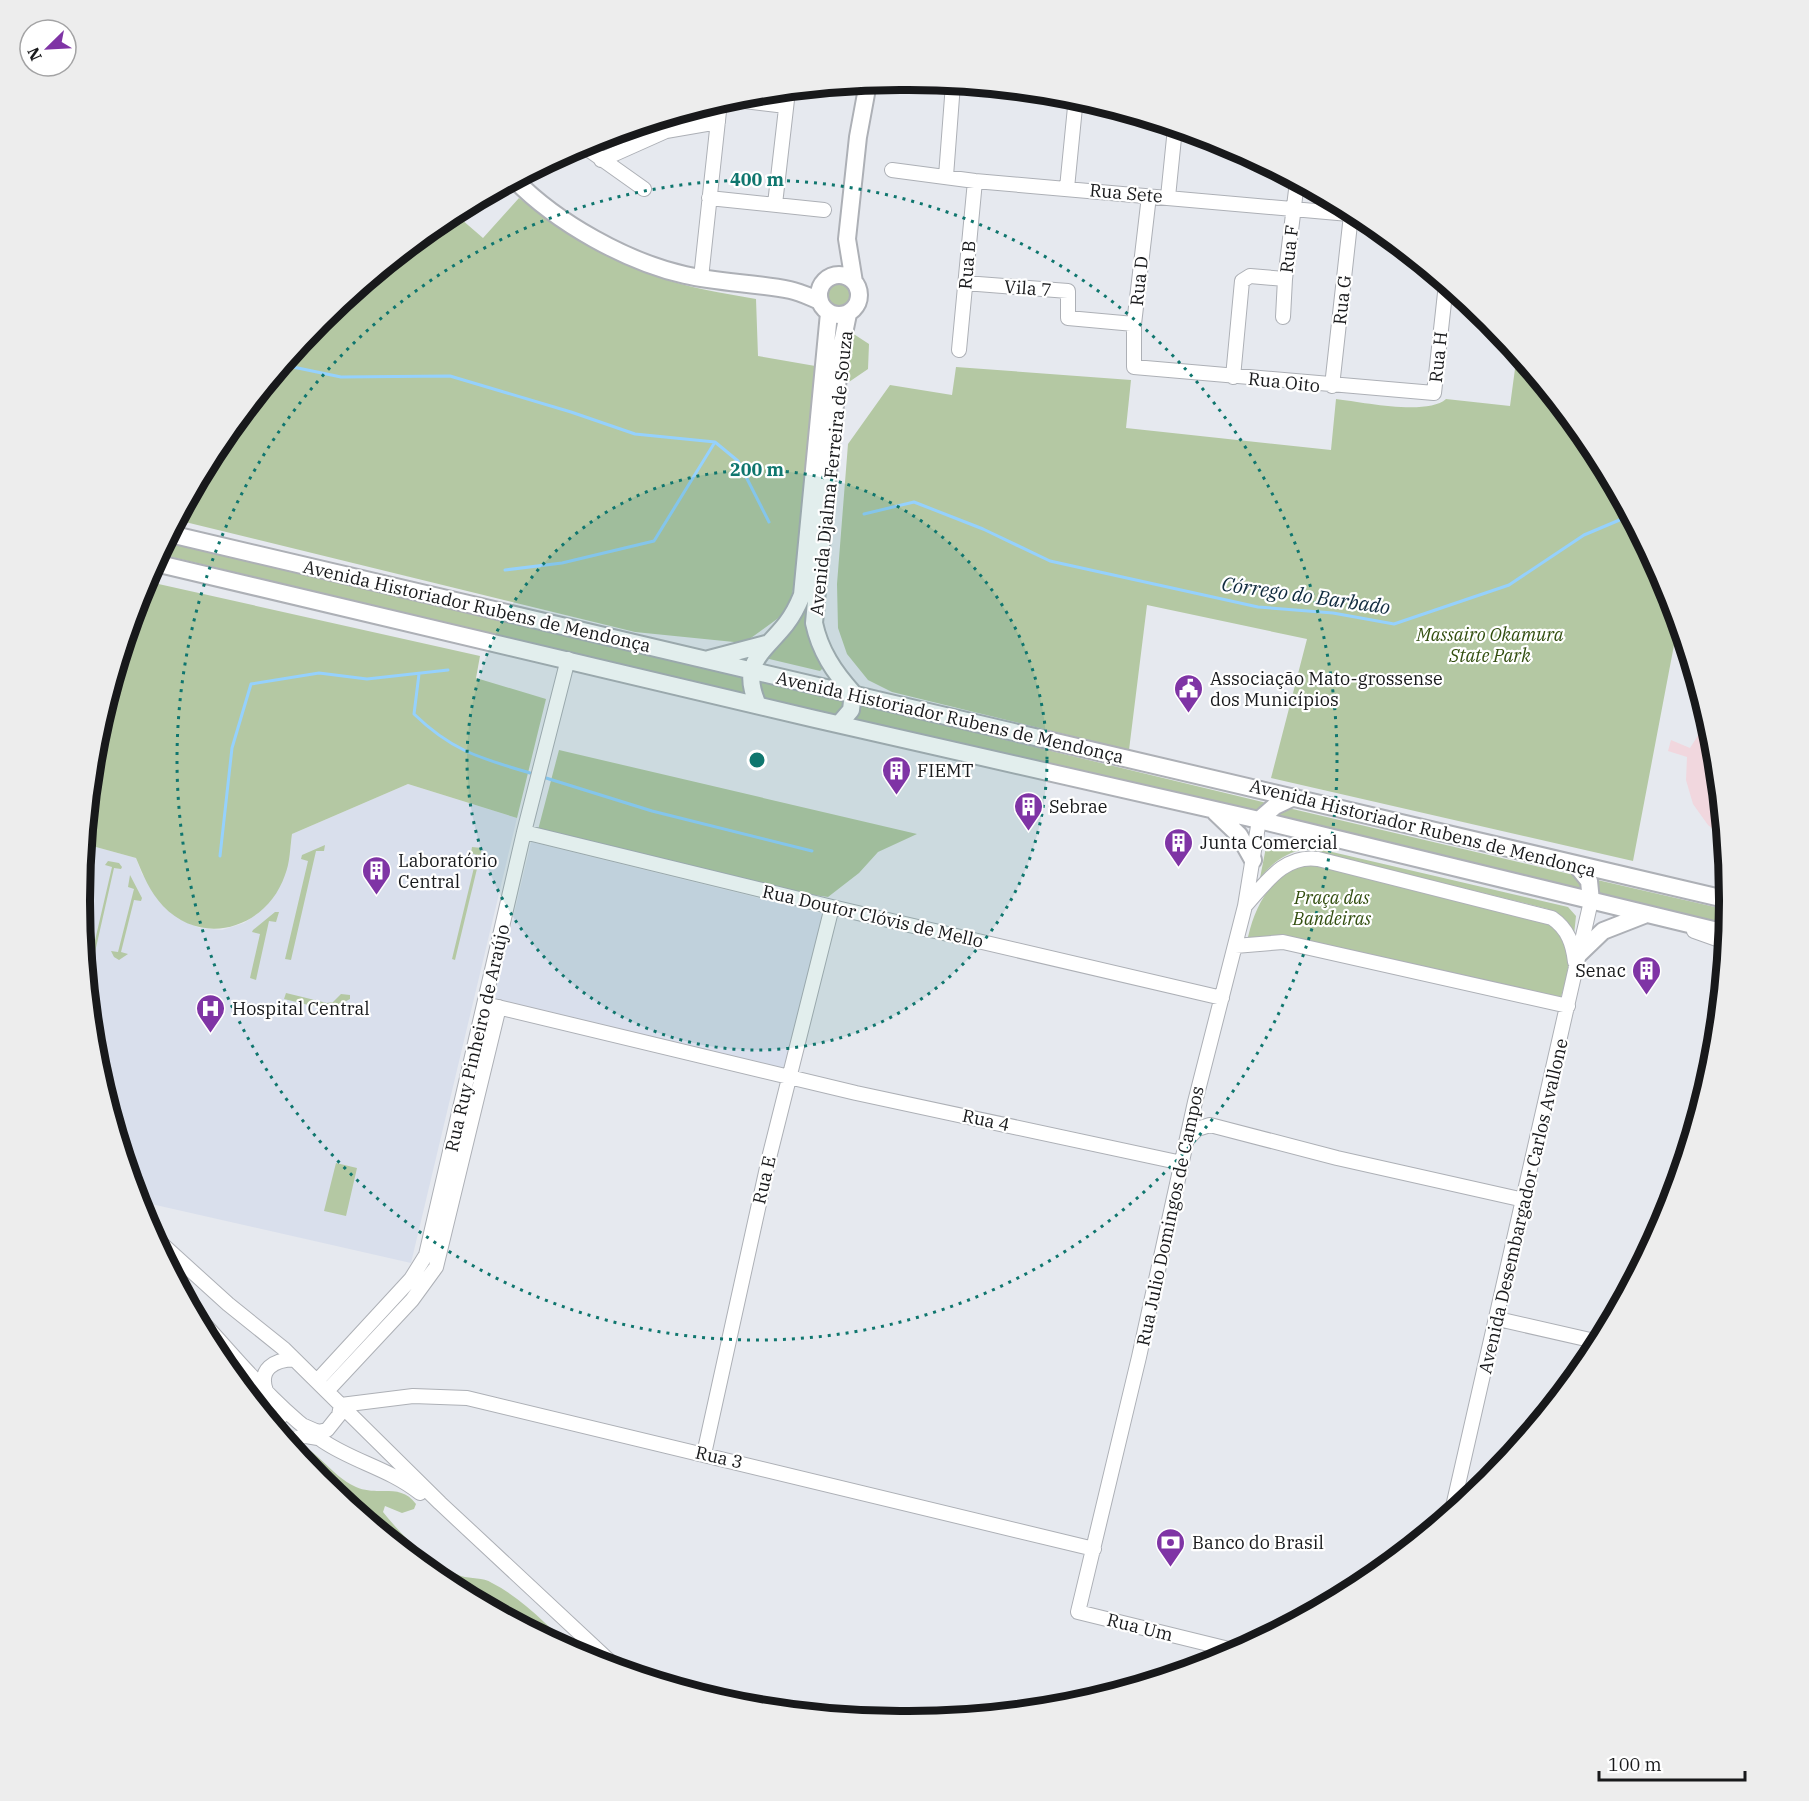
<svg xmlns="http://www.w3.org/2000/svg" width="1809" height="1801" viewBox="0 0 1809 1801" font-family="'IBM Plex Serif',serif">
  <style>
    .built { fill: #d9dfec }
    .education { fill: #f1d7de }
    .green { fill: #b4c8a3 }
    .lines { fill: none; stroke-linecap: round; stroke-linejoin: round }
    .stream { stroke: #95d1fd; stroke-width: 3 }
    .minor-casing { stroke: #adb0b6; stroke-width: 16 }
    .major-casing { stroke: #adb0b6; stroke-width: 20 }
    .minor { stroke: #fff; stroke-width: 14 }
    .major { stroke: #fff; stroke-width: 16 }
    .ring { fill: none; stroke: #0f766e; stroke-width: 3; stroke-dasharray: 3 6 }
    .labels { text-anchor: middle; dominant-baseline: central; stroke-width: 4.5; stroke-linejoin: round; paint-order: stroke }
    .street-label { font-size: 18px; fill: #18191b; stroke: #fff }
    .park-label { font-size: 18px; font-style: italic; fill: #324e0f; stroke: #fff }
    .poi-label { font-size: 18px; fill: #18191b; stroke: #fff; text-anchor: start }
    .water-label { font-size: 20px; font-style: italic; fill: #122d40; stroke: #fff }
    .rim { fill: none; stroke: #18191b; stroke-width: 8 }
    .centre { fill: #0f766e; stroke: #fff; stroke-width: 3 }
    .ring-label { font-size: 18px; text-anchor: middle; font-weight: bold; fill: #0f766e; stroke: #fff; stroke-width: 4.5; stroke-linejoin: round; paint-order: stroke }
  </style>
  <rect width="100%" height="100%" fill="#e6e9ef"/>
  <path class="built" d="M 408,784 L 517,818 L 411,1263 L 138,1201 L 95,1061 L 80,901 L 85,844 L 136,858 L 142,874 L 179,919 L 200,928 L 222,930 L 244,923 L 258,913 L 290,852 L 292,834 Z
    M 531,842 L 824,914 L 785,1074 L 493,1002 Z"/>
  <path class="education" d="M 1708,720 L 1714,740 L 1723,837 L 1708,825 L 1693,804 L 1686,780 L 1687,757 L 1668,751 L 1671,740 L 1690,748 Z"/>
  <path class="green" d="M 519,198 C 561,230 606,259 656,276 C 688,288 722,293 756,299 L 758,356 L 821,367 L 798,568 L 788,611 L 744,643 L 635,632 L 177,520 L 218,445 L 320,320 L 444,218 L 454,213 L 483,238 Z
    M824 296a14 14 0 1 1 28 0a14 14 0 1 1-28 0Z
    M 849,331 L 869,344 L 868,369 L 846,384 L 844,382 Z
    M 1517,354 L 1591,444 L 1667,586 L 1678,624 L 1633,861 L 1271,778 L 1307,639 L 1147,605 L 1129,750 L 892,692 L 868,680 L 847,654 L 838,628 L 837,584 L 848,444 L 890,385 L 952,395 L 956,367 L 1131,380 L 1126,428 L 1331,450 L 1336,399 C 1362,402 1427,416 1446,399 L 1510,406 Z
    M 818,522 L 823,668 L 820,671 L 765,658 L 782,637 Z
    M 166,542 L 746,678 L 745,694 L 159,554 Z
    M 145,581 L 480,656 L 476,678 L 546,699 L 517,818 L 408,784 L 292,834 C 290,848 290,863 285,875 C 267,928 203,948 163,906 C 150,892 143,875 136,858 L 85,844 L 89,805 L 96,773 L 95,741 Z
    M 755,679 L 851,703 L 842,717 L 760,697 Z
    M 856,704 L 1271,804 L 1258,816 L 853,720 Z
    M 559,750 L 917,834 L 878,852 L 859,873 L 828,897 L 807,894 L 538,830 Z
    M 1284,807 L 1578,876 L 1581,879 L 1584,892 L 1268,817 Z
    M 1268,837 L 1568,907 L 1576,916 L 1574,935 L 1565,919 L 1548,909 L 1309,850 C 1289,849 1272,863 1260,878 Z
    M 325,845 L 324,851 L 316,851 L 291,960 L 285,959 L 308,861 L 301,859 L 302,855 Z
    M 472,847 L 482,848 L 455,960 L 452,959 L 477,855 L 471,853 Z
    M 1308,860 L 1551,921 C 1572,953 1572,960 1561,997 L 1249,939 L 1248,937 C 1257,899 1273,877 1308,860 Z
    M 108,861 L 119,863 L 122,867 L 121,869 L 114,868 L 88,983 L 87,975 L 112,867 L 105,865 Z
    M 130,875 L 142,898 L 141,901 L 134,900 L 121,952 L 128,954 L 119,960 L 114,957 L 111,951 L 118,952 L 134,889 L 128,887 Z
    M 1593,879 L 1728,910 L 1727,924 L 1594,895 Z
    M 275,912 L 279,912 L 276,922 L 269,921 L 256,980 L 250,978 L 260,934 L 252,932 L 253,930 Z
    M 286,993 L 327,1003 L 333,1002 L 341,994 L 350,995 L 350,999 L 329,1010 L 284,999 Z
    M 336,1163 L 357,1168 L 346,1216 L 324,1211 Z
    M 284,1438 C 315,1444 329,1475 356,1487 C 378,1497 400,1482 416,1504 L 414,1509 L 402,1513 L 385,1506 L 383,1512 C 403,1537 430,1564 461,1576 C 471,1579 483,1577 492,1583 C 525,1600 551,1629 577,1654 L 445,1583 L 320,1481 Z"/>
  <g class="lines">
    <path class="stream" d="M 279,369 L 293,367 L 341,377 L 450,376 L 571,412 L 635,434 L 715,442
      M 864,514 L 914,502 L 983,529 L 1050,561 L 1258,607 L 1333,613 L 1394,624 L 1509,585 L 1584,535 L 1629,516
      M 505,570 L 562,563 L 654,541 L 715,442 L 738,461 L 769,522
      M 419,674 L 414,714 C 452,751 480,758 530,773
      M 546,778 L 652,811 L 812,851
      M 220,856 L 232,748 L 251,684 L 319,673 L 367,679 L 448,670"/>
    <defs>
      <path id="minor" d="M 728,99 L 786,106
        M 582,145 L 644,189
        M 601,160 L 666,131 L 718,122
        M 892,170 L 975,181 L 1360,215
        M 946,176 L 953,84
        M 1067,188 L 1076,97
        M 1149,196 L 1134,324 L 1134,367 L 1434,393 L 1446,284
        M 1168,197 L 1175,128
        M 709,198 L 824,210
        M 775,204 L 788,91
        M 701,278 L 720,102
        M 965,283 L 1068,291 L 1068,318 L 1134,324
        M 1283,317 L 1285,279 L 1297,182
        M 959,350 L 975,181
        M 1233,377 L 1242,281 L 1250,276 L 1285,279
        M 1332,386 L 1351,215
        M 524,832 L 832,907 L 1222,998
        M 1245,906 C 1265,884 1284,854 1318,859 L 1552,918 C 1568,929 1573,944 1575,962
        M 1694,931 L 1725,942
        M 1235,946 L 1283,942 L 1568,1006
        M 485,1004 L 856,1093 L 1182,1163
        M 1188,1139 L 1197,1129 L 1210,1125 L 1337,1158 L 1524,1200
        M 153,1236 L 228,1304 L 284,1349 L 440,1503 L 617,1668
        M 195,1314 C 236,1357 273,1406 323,1441 C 354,1462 388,1468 420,1493
        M 1498,1319 L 1599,1342
        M 317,1381 L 411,1279 L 426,1255 L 524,832 L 568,659
        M 266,1391 C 258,1369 274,1360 294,1359
        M 327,1391 L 412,1300 L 436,1267 L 499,1007
        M 274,1424 L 286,1411
        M 302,1425 L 318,1432 L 327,1430 L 339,1415 L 341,1405 L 413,1396 L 467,1398 L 1094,1549
        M 286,1440 L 306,1436 L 318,1438
        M 704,1454 L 770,1154 L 832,907
        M 1452,1511 L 1591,901
        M 1237,1651 L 1078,1612 L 1139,1357 L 1195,1102 L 1245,906 L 1259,820"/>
      <path id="major" d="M 515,180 C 557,223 627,262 685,275 C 720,283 755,283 790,290 C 800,292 810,297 820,301
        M819 295a20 20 0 1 1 40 0a20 20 0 1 1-40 0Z
        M 854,282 L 847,239 L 858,137 L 868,83
        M 170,534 L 1729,900
        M 155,563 L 815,719 L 1259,820 L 1726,933
        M 709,659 L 766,644
        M 758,705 C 739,663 763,653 786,624 C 793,615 798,605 802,595 L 829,313
        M 839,724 L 851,710 L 853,693 C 834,672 820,651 814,623 L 827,482 L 841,348 L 848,314
        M 1215,812 L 1239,835 L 1253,860
        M 1259,820 L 1275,806 L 1294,797
        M 1577,866 L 1589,881 L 1591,901
        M 1579,954 L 1603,931 L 1644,915"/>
    </defs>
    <use href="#minor" class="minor-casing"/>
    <use href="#major" class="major-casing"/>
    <use href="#minor" class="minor"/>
    <use href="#major" class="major"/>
  </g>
  <circle cx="757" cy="760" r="290" fill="#0f766e" fill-opacity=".12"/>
  <g class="ring">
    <circle cx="757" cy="760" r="290"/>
    <circle cx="757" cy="760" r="580"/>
  </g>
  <defs>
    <symbol id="civic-pin" viewBox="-11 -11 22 30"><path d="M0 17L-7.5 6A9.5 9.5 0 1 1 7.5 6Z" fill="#7f34a5" stroke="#fff"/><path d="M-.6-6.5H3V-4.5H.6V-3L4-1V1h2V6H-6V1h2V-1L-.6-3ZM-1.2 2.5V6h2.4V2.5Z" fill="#fff"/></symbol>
    <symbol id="building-pin" viewBox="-11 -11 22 30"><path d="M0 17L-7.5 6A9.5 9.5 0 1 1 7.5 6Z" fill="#7f34a5" stroke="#fff"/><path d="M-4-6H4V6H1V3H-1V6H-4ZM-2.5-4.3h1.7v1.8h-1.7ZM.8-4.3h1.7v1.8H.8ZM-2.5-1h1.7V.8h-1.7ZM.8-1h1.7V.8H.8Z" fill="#fff"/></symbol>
    <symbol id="hospital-pin" viewBox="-11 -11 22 30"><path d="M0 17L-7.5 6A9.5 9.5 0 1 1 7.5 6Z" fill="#7f34a5" stroke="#fff"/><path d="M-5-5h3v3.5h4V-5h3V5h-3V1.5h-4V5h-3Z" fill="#fff"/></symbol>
    <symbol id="bank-pin" viewBox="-11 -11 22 30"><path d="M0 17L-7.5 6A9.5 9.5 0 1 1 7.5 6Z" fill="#7f34a5" stroke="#fff"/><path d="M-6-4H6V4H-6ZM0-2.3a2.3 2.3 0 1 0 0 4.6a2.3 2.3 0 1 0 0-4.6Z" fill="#fff"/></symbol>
  </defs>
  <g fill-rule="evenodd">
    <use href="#civic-pin" x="1172" y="672" width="33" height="45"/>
    <use href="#building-pin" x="880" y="754" width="33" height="45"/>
    <use href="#building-pin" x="1012" y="790" width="33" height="45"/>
    <use href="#building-pin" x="1162" y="826" width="33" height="45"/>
    <use href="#building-pin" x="360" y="854" width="33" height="45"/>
    <use href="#building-pin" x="1630" y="954" width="33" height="45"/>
    <use href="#hospital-pin" x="194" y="992" width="33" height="45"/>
    <use href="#bank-pin" x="1154" y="1526" width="33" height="45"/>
  </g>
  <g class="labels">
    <g class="street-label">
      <text transform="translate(1126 193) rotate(5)">Rua Sete</text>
      <text transform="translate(1289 249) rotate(-83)">Rua F</text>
      <text transform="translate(967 265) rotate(-85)">Rua B</text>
      <text transform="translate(1139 281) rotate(-84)">Rua D</text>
      <text transform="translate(1028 288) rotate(4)">Vila 7</text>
      <text transform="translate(1342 300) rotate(-84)">Rua G</text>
      <text transform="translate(1438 357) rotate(-84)">Rua H</text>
      <text transform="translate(1284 382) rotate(6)">Rua Oito</text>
      <text transform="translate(831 473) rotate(-84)">Avenida Djalma Ferreira de Souza</text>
      <text transform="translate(477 606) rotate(13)">Avenida Historiador Rubens de Mendonça</text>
      <text transform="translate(950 717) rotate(13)">Avenida Historiador Rubens de Mendonça</text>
      <text transform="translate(1423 828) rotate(14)">Avenida Historiador Rubens de Mendonça</text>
      <text transform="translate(873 916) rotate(13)">Rua Doutor Clóvis de Mello</text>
      <text transform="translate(477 1038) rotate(-77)">Rua Ruy Pinheiro de Araújo</text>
      <text transform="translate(986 1120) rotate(12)">Rua 4</text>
      <text transform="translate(764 1180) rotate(-77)">Rua E</text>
      <text transform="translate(1523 1206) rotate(-77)">Avenida Desembargador Carlos Avallone</text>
      <text transform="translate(1170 1216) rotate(-78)">Rua Julio Domingos de Campos</text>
      <text transform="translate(719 1457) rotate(13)">Rua 3</text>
      <text transform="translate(1140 1627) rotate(14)">Rua Um</text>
    </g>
    <g class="park-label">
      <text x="1490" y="634">Massairo Okamura<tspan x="1490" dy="21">State Park</tspan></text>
      <text x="1332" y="897">Praça das<tspan x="1332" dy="21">Bandeiras</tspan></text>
    </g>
    <g class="poi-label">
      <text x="1210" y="678">Associação Mato-grossense<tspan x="1210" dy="21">dos Municípios</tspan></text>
      <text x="917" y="770">FIEMT</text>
      <text x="1049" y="806">Sebrae</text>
      <text x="1200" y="842">Junta Comercial</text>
      <text x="398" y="860">Laboratório<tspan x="398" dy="21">Central</tspan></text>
      <text x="1626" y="970" text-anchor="end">Senac</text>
      <text x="232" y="1008">Hospital Central</text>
      <text x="1192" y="1542">Banco do Brasil</text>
    </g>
    <g class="water-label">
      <text transform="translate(1306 595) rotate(8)">Córrego do Barbado</text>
    </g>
  </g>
  <path d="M0 0H1809V1801H0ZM900 90H909A810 810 0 0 1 1719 900V901A810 810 0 0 1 909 1711H900A810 810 0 0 1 90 901V900A810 810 0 0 1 900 90Z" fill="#ededed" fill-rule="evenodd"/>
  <path class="rim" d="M900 90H909A810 810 0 0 1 1719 900V901A810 810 0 0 1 909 1711H900A810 810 0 0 1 90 901V900A810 810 0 0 1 900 90Z"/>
  <circle cx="757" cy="760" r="9" class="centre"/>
  <g class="ring-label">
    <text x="757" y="186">400 m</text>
    <text x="757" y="476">200 m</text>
  </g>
  <g transform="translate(48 48) rotate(246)"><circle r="28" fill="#ffffff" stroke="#a3a3a4" stroke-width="1.5"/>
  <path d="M0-4.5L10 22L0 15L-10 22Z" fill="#7f34a5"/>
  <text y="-9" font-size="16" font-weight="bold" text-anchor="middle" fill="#18191b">N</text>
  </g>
  <path d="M1599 1771v9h146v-9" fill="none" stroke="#18191b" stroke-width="3"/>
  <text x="1608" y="1771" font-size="18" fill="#18191b" stroke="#ffffff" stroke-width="4.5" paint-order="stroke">100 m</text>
</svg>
